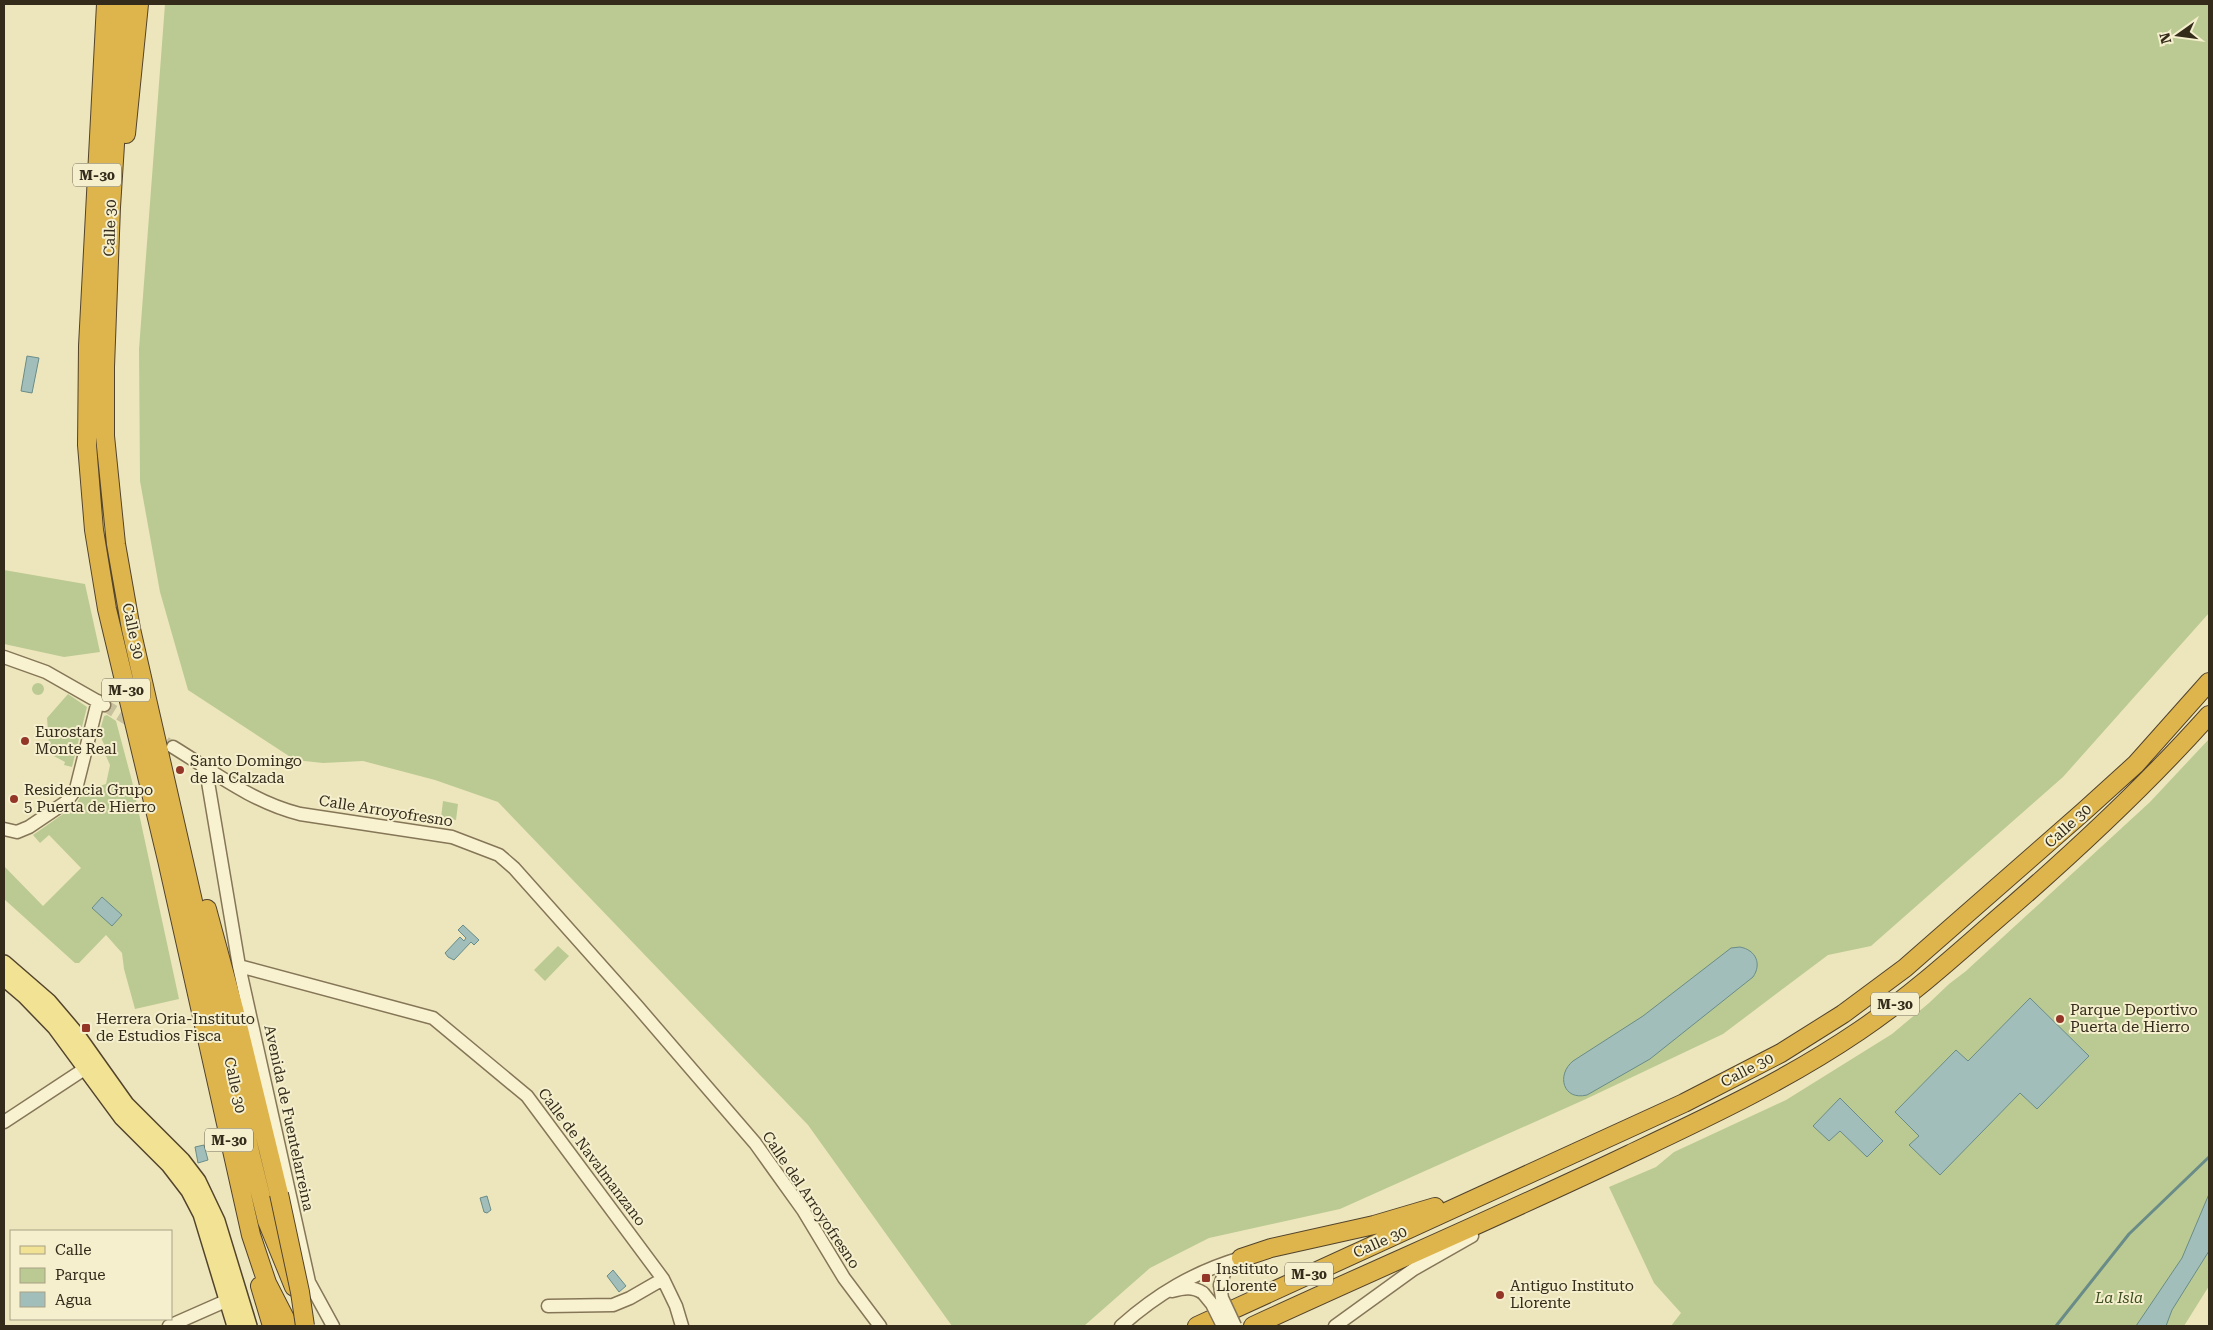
<svg xmlns="http://www.w3.org/2000/svg" width="2213" height="1330" viewBox="0 0 2213 1330" font-family="'Roboto Serif',serif">
  <style>
    .green { fill: #bbca92 }
    .water { fill: #a1beba; stroke: #698c88 }
    .lines { fill: none; stroke-linecap: round; stroke-linejoin: round }
    .stream { stroke: #698c88; stroke-width: 3 }
    .minor-tunnel { stroke: #c8c19d; stroke-width: 12; stroke-dasharray: 12 6; stroke-linecap: butt }
    .minor-casing { stroke: #857657; stroke-width: 15 }
    .major-casing { stroke: #52432b; stroke-width: 18 }
    .highway-casing { stroke: #52432b; stroke-width: 20 }
    .minor { stroke: #f8f2d0; stroke-width: 12 }
    .major { stroke: #f1e294; stroke-width: 15 }
    .highway { stroke: #deb44c; stroke-width: 18 }
    .minor-bridge-casing { stroke: #857657; stroke-width: 15; stroke-linecap: butt }
    .highway-bridge-casing { stroke: #52432b; stroke-width: 20; stroke-linecap: butt }
    .minor-bridge { stroke: #f8f2d0; stroke-width: 12 }
    .highway-bridge { stroke: #deb44c; stroke-width: 18 }
    .poi-dot { fill: #933627; stroke: #f5efcd; stroke-width: 2 }
    .labels { text-anchor: middle; dominant-baseline: central; stroke-width: 4; stroke-linejoin: round; paint-order: stroke }
    .shield { fill: #f5efcd; stroke: #6e6650; stroke-width: 1 }
    .shield-label { font-size: 14px; font-weight: bold; fill: #342b1b }
    .street-label { font-size: 15px; fill: #342b1b; stroke: #f5efcd }
    .poi-label { font-size: 15px; fill: #342b1b; stroke: #f5efcd; text-anchor: start }
    .park-label { font-size: 15px; font-style: italic; fill: #3e5022; stroke: #f5efcd }
  </style>
  <rect width="100%" height="100%" fill="#ede6bd"/>
  <path class="green" d="M 165,4 L 2209,4 L 2209,613 L 2063,777 L 1871,946 L 1828,955 L 1723,1034 L 1586,1099 L 1340,1209 L 1209,1238 L 1150,1268 L 1084,1326 L 952,1326 L 808,1125 L 498,802 L 435,780 L 363,761 L 323,763 L 295,760 L 188,690 L 160,592 L 140,481 L 139,349 Z
    M 4,570 L 85,584 L 100,652 L 64,657 L 4,644 Z
    M32 689a6 6 0 1 1 12 0a6 6 0 1 1-12 0Z
    M 68,694 L 87,707 L 72,767 L 64,765 L 65,762 L 52,755 L 46,746 L 49,745 L 47,718 Z
    M 107,715 L 116,721 L 132,781 L 179,999 L 135,1009 L 124,969 L 122,953 L 106,935 L 79,963 L 75,963 L 4,899 L 4,866 L 43,906 L 81,868 L 49,835 L 40,843 L 33,835 L 76,805 L 83,791 L 106,784 L 110,765 L 106,756 L 107,750 L 99,734 L 104,716 Z
    M 2209,739 L 2209,1286 L 2184,1326 L 1671,1326 L 1681,1313 L 1654,1283 L 1609,1187 L 1656,1167 L 1674,1152 L 1786,1100 L 1892,1034 L 1929,1003 L 1949,984 L 1966,971 L 2150,802 Z
    M 443,801 L 458,804 L 456,820 L 441,818 Z
    M 558,946 L 569,956 L 545,981 L 534,970 Z"/>
  <path class="water" d="M 27,356 L 39,358 L 32,393 L 21,391 Z
    M 102,897 L 122,915 L 112,926 L 92,908 Z
    M 463,925 L 479,940 L 474,945 L 471,942 L 454,960 L 448,957 L 445,953 L 460,937 L 464,941 L 466,938 L 458,930 Z
    M 1740,947 C 1756,950 1762,964 1753,977 L 1650,1059 L 1587,1095 C 1563,1101 1556,1075 1573,1061 L 1643,1016 L 1731,948 Z
    M 2030,998 L 2089,1056 L 2037,1109 L 2020,1093 L 1940,1175 L 1909,1145 L 1919,1136 L 1895,1112 L 1956,1050 L 1968,1061 Z
    M 1840,1098 L 1883,1141 L 1867,1157 L 1840,1131 L 1829,1141 L 1813,1126 Z
    M 204,1145 L 208,1160 L 198,1163 L 195,1147 Z
    M 2209,1194 L 2209,1251 L 2172,1310 L 2166,1326 L 2136,1326 L 2182,1258 Z
    M 487,1196 L 491,1210 L 487,1213 L 484,1212 L 480,1198 Z
    M 613,1270 L 626,1286 L 619,1292 L 607,1276 Z"/>
  <g class="lines">
    <path class="stream" d="M 2056,1326 L 2129,1234 L 2209,1157"/>
    <path class="minor-tunnel" d="M 104,705 L 173,747"/>
    <defs>
      <path id="minor" d="M 4,657 L 46,672 L 104,705
        M 173,747 C 214,772 252,802 300,814 L 452,837 L 499,855 L 514,868 L 637,1006 L 755,1143 L 803,1210 L 844,1278 L 880,1326
        M 202,765 L 208,782 L 239,966 L 309,1282 L 333,1326
        M 4,829 L 17,832 L 29,827 L 66,802 L 76,789 L 98,701
        M 239,966 L 433,1018 L 527,1096 L 663,1279 L 676,1306 L 682,1326
        M 4,1122 L 86,1068
        M 1220,1285 L 1225,1271 L 1237,1261
        M 1172,1291 C 1183,1288 1193,1286 1203,1293
        M 548,1306 L 613,1305 L 630,1298 L 663,1279
        M 169,1326 L 228,1300
        M 1121,1326 C 1157,1294 1194,1272 1241,1258
        M 1335,1326 L 1414,1269 L 1472,1236"/>
      <path id="major" d="M 4,963 L 49,1002 L 77,1035 L 126,1104 L 182,1160 L 198,1181 L 217,1221 L 249,1326
        M 4,978 L 25,996 L 55,1027 L 122,1118 L 169,1165 L 189,1191 L 201,1214 L 235,1326"/>
      <path id="highway" d="M 106,4 L 88,346 L 87,445 L 94,530 L 107,609 L 167,860 L 251,1235 L 267,1283 L 289,1326
        M 124,4 L 111,207 L 105,367 L 105,436 L 116,544 L 131,629 L 251,1156 L 267,1221 L 294,1287
        M 126,134 L 139,4
        M 207,909 L 234,1009 L 279,1194
        M 1241,1258 L 1271,1248 L 1374,1225 L 1435,1207
        M 260,1286 L 272,1326
        M 1197,1326 L 1684,1103 L 1781,1053 L 1843,1014 L 1905,968 L 2083,812 L 2136,764 L 2209,682
        M 1253,1326 C 1378,1268 1505,1214 1630,1154 C 1708,1117 1787,1080 1859,1031 C 1905,1000 1947,963 1989,926 C 2066,860 2141,791 2209,715"/>
    </defs>
    <use href="#minor" class="minor-casing"/>
    <use href="#major" class="major-casing"/>
    <use href="#highway" class="highway-casing"/>
    <use href="#minor" class="minor"/>
    <use href="#major" class="major"/>
    <use href="#highway" class="highway"/>
    <defs>
      <path id="minor-bridge" d="M 1220,1285 L 1222,1298 L 1235,1326
        M 1203,1293 L 1212,1304 L 1223,1326"/>
      <path id="highway-bridge" d="M 279,1194 L 300,1292 L 305,1326"/>
    </defs>
    <use href="#minor-bridge" class="minor-bridge-casing"/>
    <use href="#highway-bridge" class="highway-bridge-casing"/>
    <use href="#minor-bridge" class="minor-bridge"/>
    <use href="#highway-bridge" class="highway-bridge"/>
  </g>
  <g class="poi-dot">
    <circle cx="25" cy="741" r="5"/>
    <circle cx="180" cy="770" r="5"/>
    <circle cx="14" cy="799" r="5"/>
    <circle cx="2060" cy="1019" r="5"/>
    <rect x="81" y="1023" width="10" height="10" rx="2.5"/>
    <rect x="1201" y="1273" width="10" height="10" rx="2.5"/>
    <circle cx="1500" cy="1295" r="5"/>
  </g>
  <g class="labels">
    <g class="shield">
      <rect x="73" y="163.5" width="48" height="23" rx="4"/>
      <rect x="102" y="678.5" width="48" height="23" rx="4"/>
      <rect x="1871" y="992.5" width="48" height="23" rx="4"/>
      <rect x="205" y="1128.5" width="48" height="23" rx="4"/>
      <rect x="1285" y="1262.5" width="48" height="23" rx="4"/>
    </g>
    <g class="shield-label">
      <text x="97" y="175">M-30</text>
      <text x="126" y="690">M-30</text>
      <text x="1895" y="1004">M-30</text>
      <text x="229" y="1140">M-30</text>
      <text x="1309" y="1274">M-30</text>
    </g>
    <g class="street-label">
      <text transform="translate(110 228) rotate(-88)">Calle 30</text>
      <text transform="translate(133 631) rotate(78)">Calle 30</text>
      <text transform="translate(386 811) rotate(9)">Calle Arroyofresno</text>
      <text transform="translate(2068 826) rotate(-42)">Calle 30</text>
      <text transform="translate(1747 1070) rotate(-27)">Calle 30</text>
      <text transform="translate(235 1085) rotate(78)">Calle 30</text>
      <text transform="translate(289 1118) rotate(78)">Avenida de Fuentelarreina</text>
      <text transform="translate(592 1157) rotate(53)">Calle de Navalmanzano</text>
      <text transform="translate(811 1200) rotate(56)">Calle del Arroyofresno</text>
      <text transform="translate(1380 1242) rotate(-24)">Calle 30</text>
    </g>
    <g class="poi-label">
      <text x="35" y="732">Eurostars<tspan x="35" dy="17">Monte Real</tspan></text>
      <text x="190" y="761">Santo Domingo<tspan x="190" dy="17">de la Calzada</tspan></text>
      <text x="24" y="790">Residencia Grupo<tspan x="24" dy="17">5 Puerta de Hierro</tspan></text>
      <text x="2070" y="1010">Parque Deportivo<tspan x="2070" dy="17">Puerta de Hierro</tspan></text>
      <text x="96" y="1019">Herrera Oria-Instituto<tspan x="96" dy="17">de Estudios Fisca</tspan></text>
      <text x="1216" y="1269">Instituto<tspan x="1216" dy="17">Llorente</tspan></text>
      <text x="1510" y="1286">Antiguo Instituto<tspan x="1510" dy="17">Llorente</tspan></text>
    </g>
    <g class="park-label">
      <text x="2119" y="1298">La Isla</text>
    </g>
  </g>
  <rect width="2213" height="1330" fill="none" stroke="#342b1b" stroke-width="10"/>
  <rect x="10" y="1230" width="162" height="90" fill="#f5efcd" stroke="#a8a186"/>
  <rect x="20" y="1246" width="25" height="8" fill="#f1e294" stroke="#a8a186"/>
  <text x="55" y="1255" font-size="15" fill="#342b1b">Calle</text>
  <rect x="20" y="1268" width="25" height="15" fill="#bbca92" stroke="#a8a186"/>
  <text x="55" y="1280" font-size="15" fill="#342b1b">Parque</text>
  <rect x="20" y="1292" width="25" height="15" fill="#a1beba" stroke="#a8a186"/>
  <text x="55" y="1305" font-size="15" fill="#342b1b">Agua</text>
  <g transform="translate(2178 35) rotate(256)" stroke="#f5efcd" stroke-width="4" paint-order="stroke">
  <path d="M0-4L9 19L0 12L-9 19Z" fill="#342b1b"/>
  <text y="-8" font-size="14" font-weight="bold" text-anchor="middle" fill="#342b1b">N</text>
  </g>
</svg>
